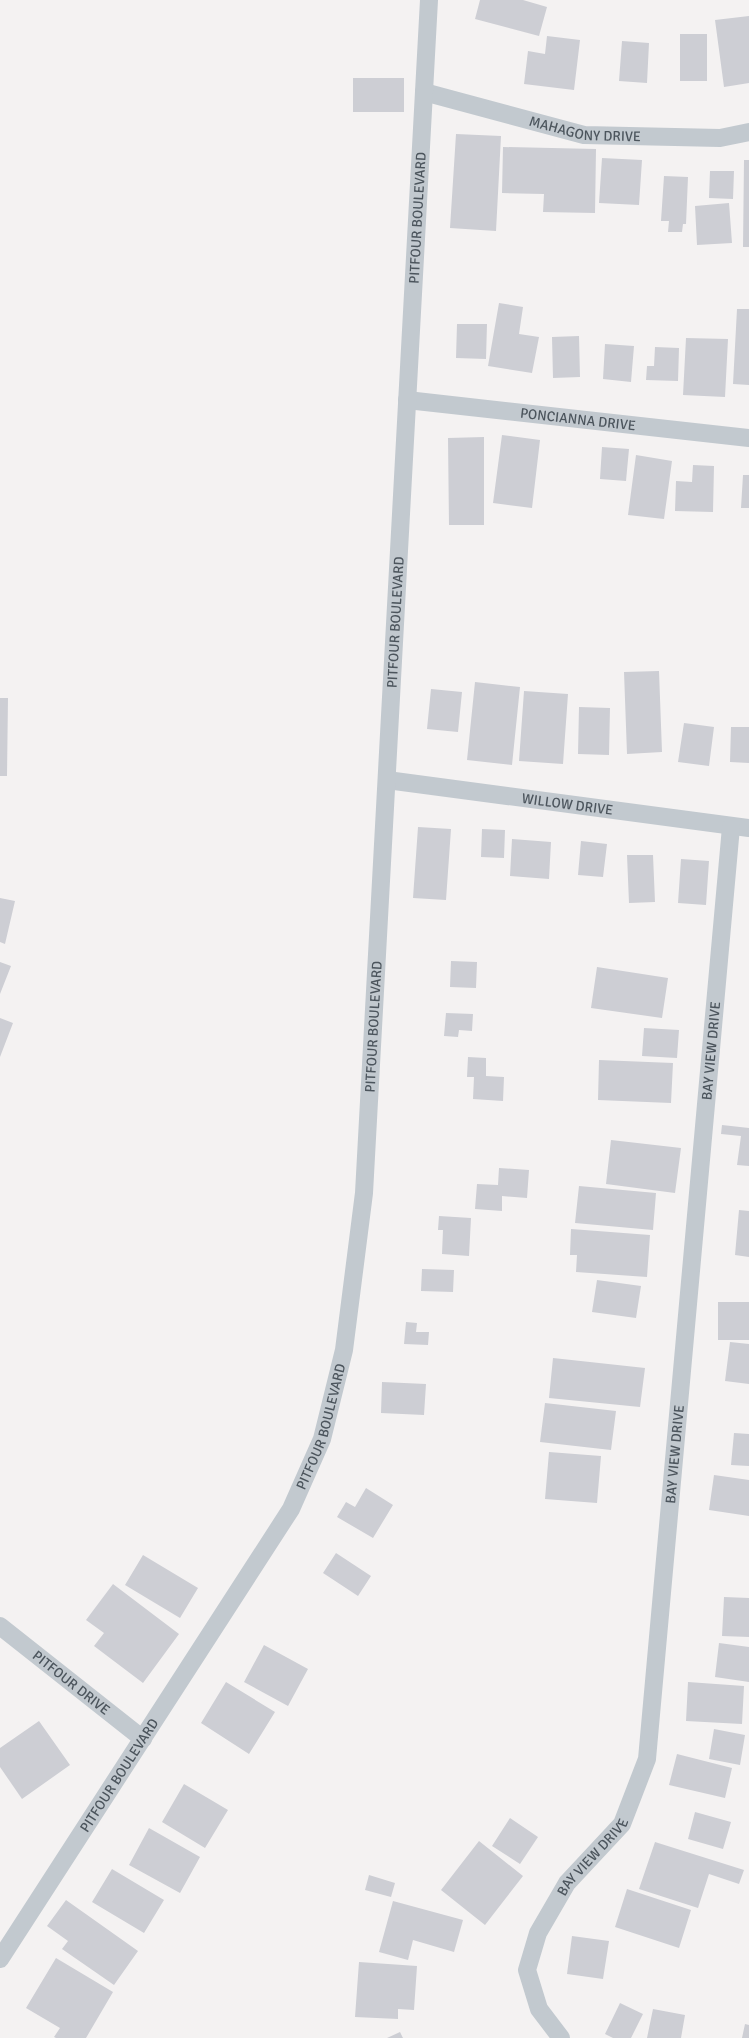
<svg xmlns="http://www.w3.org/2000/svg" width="749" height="2038" viewBox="0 0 749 2038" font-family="Signika,sans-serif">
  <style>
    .building { fill: #cdced4 }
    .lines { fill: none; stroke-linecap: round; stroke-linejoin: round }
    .minor { stroke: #c2c9cf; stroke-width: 18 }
    .labels { text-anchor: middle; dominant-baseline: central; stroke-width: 5; stroke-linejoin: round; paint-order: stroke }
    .street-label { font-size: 14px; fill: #4c555d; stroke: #fff }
  </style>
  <rect width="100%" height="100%" fill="#f4f2f2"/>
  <path class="building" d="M 480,0 L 523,0 L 547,7 L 539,36 L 475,19 Z
    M 749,16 L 749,83 L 724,87 L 715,20 Z
    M 680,34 L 707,34 L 707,81 L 680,81 Z
    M 547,36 L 580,40 L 574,90 L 524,84 L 528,51 L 545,54 Z
    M 622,41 L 649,43 L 647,83 L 619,81 Z
    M 353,78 L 404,78 L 404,112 L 353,112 Z
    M 456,134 L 501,136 L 496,231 L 450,228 Z
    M 503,147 L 596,149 L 595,213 L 543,212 L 544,194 L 502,193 Z
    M 602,158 L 642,160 L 639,205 L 599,203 Z
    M 744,160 L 749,160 L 749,247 L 743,247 Z
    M 710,171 L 734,171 L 733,199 L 709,198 Z
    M 664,176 L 688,177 L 686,224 L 683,224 L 682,232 L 668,232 L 669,221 L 661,221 Z
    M 729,203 L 732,243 L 697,245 L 695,206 Z
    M 499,303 L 523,307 L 519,334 L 539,337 L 532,373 L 488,366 Z
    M 737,309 L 749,309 L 749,385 L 733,384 Z
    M 457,324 L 487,324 L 486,359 L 456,358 Z
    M 579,336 L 580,377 L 553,378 L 552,337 Z
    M 686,338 L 728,339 L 725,397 L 683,395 Z
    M 605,344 L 634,346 L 631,382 L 603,379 Z
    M 655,347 L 679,348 L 678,381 L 646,380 L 647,366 L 654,366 Z
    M 502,435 L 540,440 L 532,508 L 493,503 Z
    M 484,437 L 484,525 L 449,525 L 448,438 Z
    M 602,447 L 629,449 L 626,481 L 600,479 Z
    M 636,455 L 672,461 L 664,519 L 628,515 Z
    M 693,465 L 714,466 L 713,512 L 675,511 L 676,481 L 692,482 Z
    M 743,475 L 749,475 L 749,508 L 741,508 Z
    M 659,671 L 662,752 L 627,754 L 624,672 Z
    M 475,682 L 520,687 L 512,765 L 467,760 Z
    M 431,689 L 462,692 L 458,732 L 427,729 Z
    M 524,691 L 568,694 L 563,764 L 519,761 Z
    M 0,698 L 8,698 L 7,776 L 0,776 Z
    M 579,707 L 610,708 L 609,755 L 578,754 Z
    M 684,723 L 714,727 L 709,766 L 678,762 Z
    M 731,727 L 749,727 L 749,763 L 730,762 Z
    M 418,827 L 451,829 L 446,900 L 413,898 Z
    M 482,829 L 505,830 L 504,858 L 481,857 Z
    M 512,839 L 551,842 L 549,879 L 510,876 Z
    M 581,841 L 607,844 L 603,877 L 578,875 Z
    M 627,855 L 653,855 L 655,902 L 629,903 Z
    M 681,859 L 709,861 L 706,905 L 678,903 Z
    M 0,898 L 15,901 L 5,944 L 0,942 Z
    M 451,961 L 477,962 L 476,988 L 450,987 Z
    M 0,962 L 11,966 L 0,994 Z
    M 597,967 L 668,978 L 662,1018 L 591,1008 Z
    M 446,1013 L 473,1014 L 472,1031 L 459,1030 L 458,1037 L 444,1036 Z
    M 0,1018 L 13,1023 L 0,1057 Z
    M 644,1028 L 679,1030 L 677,1058 L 642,1056 Z
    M 468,1057 L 486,1058 L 486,1076 L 504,1077 L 503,1101 L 473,1099 L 474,1077 L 467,1077 Z
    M 599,1060 L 673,1063 L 671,1103 L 598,1100 Z
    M 722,1125 L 749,1128 L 749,1166 L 737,1165 L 741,1136 L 721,1134 Z
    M 611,1140 L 681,1148 L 675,1193 L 606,1184 Z
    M 499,1168 L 529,1170 L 527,1198 L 502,1196 L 502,1211 L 475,1209 L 477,1184 L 498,1185 Z
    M 579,1186 L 656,1193 L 653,1230 L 575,1223 Z
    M 739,1210 L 749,1211 L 749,1257 L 735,1255 Z
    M 439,1216 L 471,1218 L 469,1256 L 442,1254 L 443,1230 L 438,1230 Z
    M 571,1229 L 650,1235 L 647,1277 L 576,1272 L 577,1255 L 570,1255 Z
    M 422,1269 L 454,1270 L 453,1292 L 421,1291 Z
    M 597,1280 L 641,1286 L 636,1318 L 592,1312 Z
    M 718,1302 L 749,1302 L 749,1340 L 718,1340 Z
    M 406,1322 L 417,1323 L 416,1332 L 429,1332 L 428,1345 L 404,1344 Z
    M 730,1342 L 749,1344 L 749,1384 L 725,1381 Z
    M 553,1358 L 645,1368 L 640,1407 L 549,1398 Z
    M 382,1382 L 426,1384 L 424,1415 L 381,1413 Z
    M 545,1403 L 616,1411 L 611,1450 L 540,1442 Z
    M 734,1433 L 749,1434 L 749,1466 L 731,1465 Z
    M 549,1452 L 601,1456 L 597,1503 L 545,1499 Z
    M 714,1475 L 749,1480 L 749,1516 L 709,1510 Z
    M 366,1488 L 393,1505 L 373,1538 L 337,1517 L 346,1502 L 355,1507 Z
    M 336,1553 L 371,1576 L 358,1596 L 323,1573 Z
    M 143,1555 L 198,1588 L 180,1618 L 125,1585 Z
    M 113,1584 L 179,1634 L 143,1683 L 94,1646 L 104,1633 L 86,1620 Z
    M 724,1597 L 749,1598 L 749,1637 L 722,1636 Z
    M 719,1643 L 749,1647 L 749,1682 L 715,1677 Z
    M 264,1645 L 308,1669 L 288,1706 L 244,1682 Z
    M 226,1682 L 275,1712 L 249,1754 L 201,1723 Z
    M 688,1682 L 744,1686 L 742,1724 L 686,1721 Z
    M 39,1721 L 70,1765 L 22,1799 L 0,1767 L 0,1748 Z
    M 714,1729 L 745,1735 L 740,1765 L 709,1759 Z
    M 677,1754 L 732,1768 L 725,1798 L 669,1785 Z
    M 184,1784 L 228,1810 L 205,1848 L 162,1822 Z
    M 695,1812 L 731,1822 L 723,1849 L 688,1839 Z
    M 510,1818 L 538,1837 L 520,1864 L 492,1846 Z
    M 149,1828 L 200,1857 L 180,1893 L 129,1865 Z
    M 479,1841 L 523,1876 L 485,1925 L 441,1890 Z
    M 655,1842 L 744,1870 L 739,1884 L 709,1874 L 698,1908 L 639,1889 Z
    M 112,1869 L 164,1900 L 144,1933 L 92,1902 Z
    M 369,1875 L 395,1883 L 391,1897 L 365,1890 Z
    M 627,1889 L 691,1910 L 679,1948 L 615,1927 Z
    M 66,1900 L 138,1951 L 114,1985 L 62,1949 L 68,1941 L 47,1926 Z
    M 393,1901 L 463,1920 L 454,1952 L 413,1940 L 408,1960 L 379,1952 Z
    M 572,1936 L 609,1941 L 603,1979 L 567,1974 Z
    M 56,1958 L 113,1992 L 86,2038 L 56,2038 L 54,2037 L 60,2028 L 26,2008 Z
    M 359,1962 L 417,1966 L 414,2010 L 398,2009 L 398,2019 L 355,2017 Z
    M 620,2003 L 643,2014 L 631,2038 L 613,2038 L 605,2034 Z
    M 653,2009 L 685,2015 L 681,2038 L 647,2038 Z
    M 745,2024 L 749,2025 L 749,2038 L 742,2038 Z
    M 400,2032 L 403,2038 L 387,2038 Z"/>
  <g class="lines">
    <g class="minor">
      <path id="s1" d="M 424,92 L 584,135 L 720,138 L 749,132"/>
      <path id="s2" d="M 407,400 L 749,438"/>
      <path id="s3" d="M 387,780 L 749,828"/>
      <path id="s4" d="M 0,1626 L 143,1739"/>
      <path id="s5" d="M 0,1959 L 291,1509 L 322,1439 L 344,1350 L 364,1193 L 429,0"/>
      <path id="s6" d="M 561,2038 L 539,2009 L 527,1970 L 538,1933 L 567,1883 L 622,1824 L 647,1759 L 731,827"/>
    </g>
  </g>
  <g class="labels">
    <g class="street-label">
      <text stroke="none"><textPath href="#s1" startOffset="166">MAHAGONY DRIVE</textPath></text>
      <text stroke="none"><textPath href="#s5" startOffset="1839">PITFOUR BOULEVARD</textPath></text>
      <text stroke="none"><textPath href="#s2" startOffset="172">PONCIANNA DRIVE</textPath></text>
      <text stroke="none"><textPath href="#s5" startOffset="1434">PITFOUR BOULEVARD</textPath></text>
      <text stroke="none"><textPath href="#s3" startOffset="182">WILLOW DRIVE</textPath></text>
      <text stroke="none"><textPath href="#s5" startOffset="1029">PITFOUR BOULEVARD</textPath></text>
      <text stroke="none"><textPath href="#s6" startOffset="1035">BAY VIEW DRIVE</textPath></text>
      <text stroke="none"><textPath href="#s5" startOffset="624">PITFOUR BOULEVARD</textPath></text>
      <text stroke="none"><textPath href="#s6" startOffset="630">BAY VIEW DRIVE</textPath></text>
      <text stroke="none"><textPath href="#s4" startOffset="91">PITFOUR DRIVE</textPath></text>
      <text stroke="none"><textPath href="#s5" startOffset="219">PITFOUR BOULEVARD</textPath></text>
      <text stroke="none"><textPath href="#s6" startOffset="210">BAY VIEW DRIVE</textPath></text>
    </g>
  </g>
</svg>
